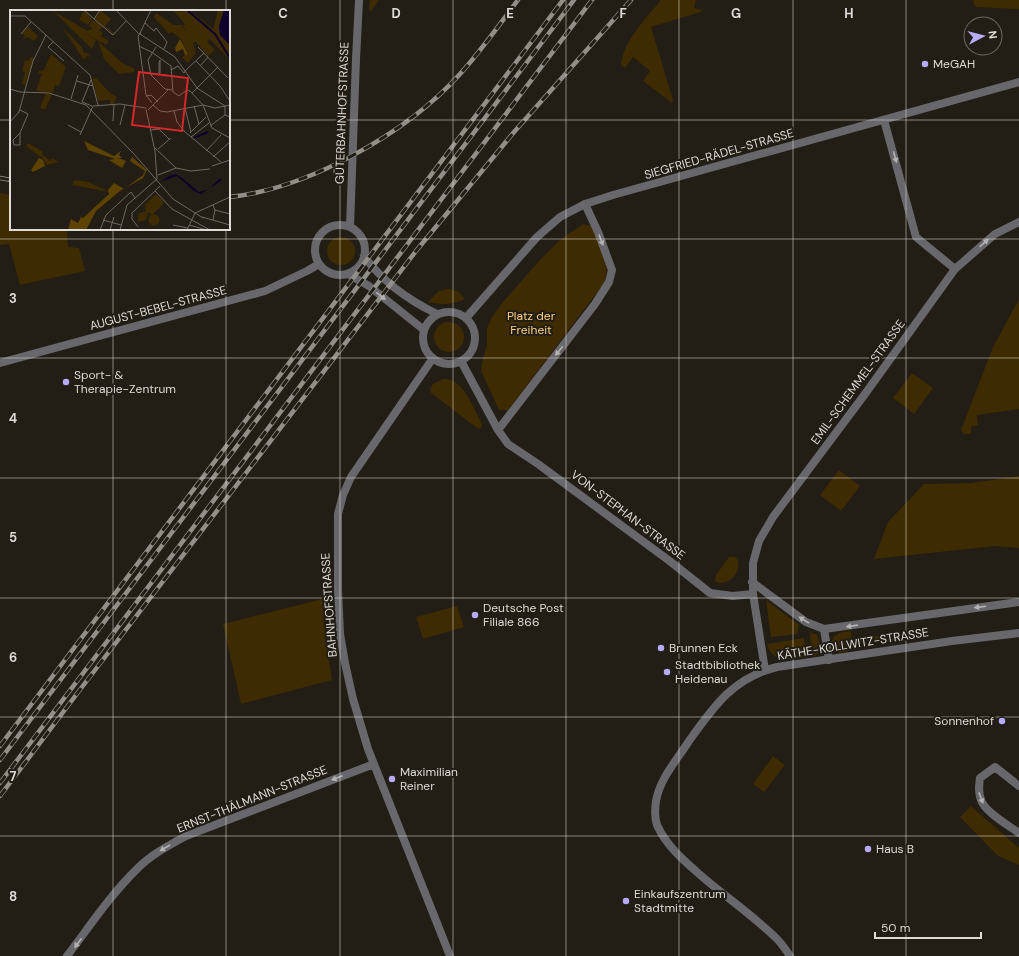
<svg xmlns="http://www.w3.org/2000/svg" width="1019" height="956" viewBox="0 0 1019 956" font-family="'DM Sans',sans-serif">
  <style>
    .green { fill: #3e2b01 }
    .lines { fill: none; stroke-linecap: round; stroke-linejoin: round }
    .minor { stroke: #68686c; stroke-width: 8 }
    .tertiary { stroke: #68686c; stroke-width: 8 }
    .rail-casing { stroke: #928e88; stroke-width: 4.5 }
    .rail { stroke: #221d15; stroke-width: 3; stroke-dasharray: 9; stroke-linecap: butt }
    .oneway { fill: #b5b3b1 }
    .grid { fill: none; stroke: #dedbd6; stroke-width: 1; stroke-opacity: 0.55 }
    .poi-dot { fill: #b7abf8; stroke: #221d15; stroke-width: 1.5 }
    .labels { text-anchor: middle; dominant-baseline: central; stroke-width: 4; stroke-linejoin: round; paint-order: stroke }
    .poi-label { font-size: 12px; fill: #dedbd6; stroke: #221d15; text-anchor: start }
    .street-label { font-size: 12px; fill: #dedbd6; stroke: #221d15 }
    .park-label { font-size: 12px; fill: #fbd184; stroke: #221d15 }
    .inset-river { fill: none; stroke: #0e012b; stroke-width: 2 }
    .inset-road { fill: none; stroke: #6d6962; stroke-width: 1 }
    .view { fill: #d62828; fill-opacity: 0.15; stroke: #d62828; stroke-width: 2 }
    .inset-edge { fill: none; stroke: #dedbd6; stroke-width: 2 }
    .grid-label { font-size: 13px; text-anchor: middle; font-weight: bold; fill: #dedbd6; stroke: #221d15; stroke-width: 4; stroke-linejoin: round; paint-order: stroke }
  </style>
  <rect width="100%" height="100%" fill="#221d15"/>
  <path class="green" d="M 370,0 L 379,0 L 371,11 L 369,10 Z
    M 661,0 L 696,0 L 694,8 L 704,11 L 651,27 L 673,100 L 672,103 L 643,81 L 650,71 L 633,57 L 625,68 L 621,64 C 625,38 645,20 661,0 Z
    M 973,0 L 1019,0 L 1019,9 L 975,7 Z
    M 0,193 L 11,195 L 11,229 L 67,229 L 68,247 L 79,248 L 85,271 L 20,285 L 9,244 L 0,245 Z
    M 583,224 L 591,226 L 596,234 L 607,269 L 604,283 L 508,410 L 499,410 L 481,371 L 483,358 L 487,346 L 487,328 L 492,317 L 503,302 L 539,261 L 560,240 Z
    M327 251a14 14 0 1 1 28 0a14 14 0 1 1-28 0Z
    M 448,289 L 458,291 L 465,299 C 451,305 443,305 428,302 L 439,291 Z
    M 1019,299 L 1019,409 L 977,415 L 978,425 L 971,427 L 971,434 L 964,434 L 961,430 L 993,347 Z
    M434 337a15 15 0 1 1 30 0a15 15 0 1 1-30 0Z
    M 912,373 L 933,388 L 914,414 L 893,398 Z
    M 443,379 C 464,378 473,408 482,424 L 482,426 L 480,429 L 477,428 L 431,393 L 430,389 L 433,384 Z
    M 839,470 L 860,486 L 841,511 L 820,495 Z
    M 1019,476 L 1019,548 L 995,546 L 874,559 L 888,522 L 924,484 L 971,483 Z
    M 729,557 L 735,557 L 738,560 C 740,573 732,583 718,583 L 715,581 L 716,575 Z
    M 322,599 L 325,633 L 332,680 L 241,704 L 223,624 Z
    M 766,600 L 799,625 L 797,634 L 771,637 Z
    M 457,606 L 464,627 L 423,639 L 416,617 Z
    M 926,629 L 926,632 L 848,643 L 848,652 L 839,653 C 832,649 828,639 838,634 C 841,632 847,632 851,631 L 852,640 Z
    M 810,632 L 817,635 L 820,643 L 820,651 L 815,656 L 812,656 Z
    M 804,638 L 807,657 C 791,659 772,664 767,644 Z
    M 773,756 L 785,765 L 764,792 L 753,784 Z
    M 971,806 L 1019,848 L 1019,865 L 998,856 L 960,817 Z"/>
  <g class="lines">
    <path class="minor" d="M 884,120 L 916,237 L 955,269
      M 433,358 L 351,477 L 343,495 L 338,514 L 338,589 L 340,634 L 345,663 L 353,699 L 368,749 L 450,956
      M 461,361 L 498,430 L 508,444 L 538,464 L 671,562 L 710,593 L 733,596 L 753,594
      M 498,430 L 595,304 L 609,282 L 612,270 L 598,232 L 585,204
      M 752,582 L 806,622 L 824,629 L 829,660
      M 824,629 L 1019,602
      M 765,670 L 753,594 L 753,563 L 759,541 L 773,517 L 865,394 L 955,269 L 995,234 L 1019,222
      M 1019,786 L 995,767 L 980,778 C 979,785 978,792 981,800 C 985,812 1008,825 1019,833
      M 67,956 C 90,926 111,894 138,868 C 152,854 170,845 186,836 L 374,764
      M 790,956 C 786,950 782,944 777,939 C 753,915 724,896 698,873 C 682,859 666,845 657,825 C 655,819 655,808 656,801 C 660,778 677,760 689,741 C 714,706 733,678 777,667 L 952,641 L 1019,633"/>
    <path class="tertiary" d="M315 250a25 25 0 1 1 50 0a25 25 0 1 1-50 0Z
      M 350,227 L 356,59 L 359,0
      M 364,256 C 382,281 410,301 437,314
      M 348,274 L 369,286 L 424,330
      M423 338a26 26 0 1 1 52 0a26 26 0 1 1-52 0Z
      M 466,318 L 537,237 L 560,217 L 585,204 L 613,195 L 1019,82
      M 0,363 L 265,291 L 307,271 L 319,264"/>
    <defs>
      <path id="rail" d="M 0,178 L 11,180
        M 229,197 C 308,189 407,133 460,74 C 481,51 499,25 518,0
        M 0,746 L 563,0
        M 0,760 L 574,0
        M 0,783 L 592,0
        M 0,796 L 82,687 L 416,251 L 514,132 L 631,0"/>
    </defs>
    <use href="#rail" class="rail-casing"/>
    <use href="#rail" class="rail"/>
  </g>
  <defs><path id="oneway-solid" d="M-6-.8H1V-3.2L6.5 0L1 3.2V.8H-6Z"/></defs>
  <g class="oneway">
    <use href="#oneway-solid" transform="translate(895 157) rotate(75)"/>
    <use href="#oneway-solid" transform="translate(601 240) rotate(70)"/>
    <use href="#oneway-solid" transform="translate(984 243) rotate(-42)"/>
    <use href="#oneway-solid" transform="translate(381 296) rotate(38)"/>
    <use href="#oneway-solid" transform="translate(559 351) rotate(128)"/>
    <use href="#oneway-solid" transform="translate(980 607) rotate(173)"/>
    <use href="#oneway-solid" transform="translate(804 620) rotate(-148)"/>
    <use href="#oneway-solid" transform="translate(852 626) rotate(172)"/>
    <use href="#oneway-solid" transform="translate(337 778) rotate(159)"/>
    <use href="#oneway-solid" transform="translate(981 798) rotate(69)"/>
    <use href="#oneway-solid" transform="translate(165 848) rotate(150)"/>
    <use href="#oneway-solid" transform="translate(78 943) rotate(127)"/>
  </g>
  <path class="grid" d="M 113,0 L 113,11M 226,0 L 226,11M 340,0 L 340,956M 453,0 L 453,956M 566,0 L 566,956M 679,0 L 679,956M 793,0 L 793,956M 906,0 L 906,956M 0,120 L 11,120M 229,120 L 1019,120M 113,229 L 113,956M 226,229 L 226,956M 0,239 L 1019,239M 0,358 L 1019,358M 0,478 L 1019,478M 0,598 L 1019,598M 0,717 L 1019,717M 0,836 L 1019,836"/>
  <g class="poi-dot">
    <circle cx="925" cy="64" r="4"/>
    <circle cx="66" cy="382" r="4"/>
    <circle cx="475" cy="615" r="4"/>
    <circle cx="661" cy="648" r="4"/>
    <circle cx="667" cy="672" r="4"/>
    <circle cx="1002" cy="721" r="4"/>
    <circle cx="392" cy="779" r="4"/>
    <circle cx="868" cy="849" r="4"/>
    <circle cx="626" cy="901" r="4"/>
  </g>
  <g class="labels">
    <g class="poi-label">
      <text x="933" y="64">MeGAH</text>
      <text x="74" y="375">Sport- &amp;<tspan x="74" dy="14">Therapie-Zentrum</tspan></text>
      <text x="483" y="608">Deutsche Post<tspan x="483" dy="14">Filiale 866</tspan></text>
      <text x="669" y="648">Brunnen Eck</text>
      <text x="675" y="665">Stadtbibliothek<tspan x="675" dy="14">Heidenau</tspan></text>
      <text x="994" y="721" text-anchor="end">Sonnenhof</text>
      <text x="400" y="772">Maximilian<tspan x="400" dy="14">Reiner</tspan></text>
      <text x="876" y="849">Haus B</text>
      <text x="634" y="894">Einkaufszentrum<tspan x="634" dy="14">Stadtmitte</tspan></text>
    </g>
    <g class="street-label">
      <text transform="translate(342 113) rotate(-88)">GÜTERBAHNHOFSTRASSE</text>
      <text transform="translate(719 154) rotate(-16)">SIEGFRIED-RÄDEL-STRASSE</text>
      <text transform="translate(158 308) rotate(-15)">AUGUST-BEBEL-STRASSE</text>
      <text transform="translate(858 382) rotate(-54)">EMIL-SCHEMMEL-STRASSE</text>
      <text transform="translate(628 515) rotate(37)">VON-STEPHAN-STRASSE</text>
      <text transform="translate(329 605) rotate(-94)">BAHNHOFSTRASSE</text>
      <text transform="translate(853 644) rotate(-9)">KÄTHE-KOLLWITZ-STRASSE</text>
      <text transform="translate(252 799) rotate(-22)">ERNST-THÄLMANN-STRASSE</text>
    </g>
    <g class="park-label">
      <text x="531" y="316">Platz der<tspan x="531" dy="14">Freiheit</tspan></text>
    </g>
  </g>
  <g transform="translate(10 10)">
    <rect width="220" height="220" fill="#221d15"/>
    <path d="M 74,0 L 82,9 L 78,15 L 69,10 ZM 90,0 L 101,9 L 95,16 L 104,23 L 103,24 L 85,9 ZM 163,0 L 179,0 L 203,19 L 208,0 L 216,0 L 209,16 L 210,25 L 220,34 L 220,50 L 200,29 L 197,32 L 205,40 L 198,46 L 186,32 L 183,33 L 186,43 L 178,53 L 172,47 L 178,43 L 171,29 L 162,22 L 159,24 L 144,7 L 146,3 L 164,15 L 171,15 L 179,25 L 173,16 L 175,14 ZM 43,1 L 78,21 L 83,18 L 79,16 L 82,10 L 87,12 L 93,17 L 89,20 L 93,23 L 91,26 L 99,31 L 96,35 L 73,22 L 86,30 L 82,39 ZM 18,17 L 28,26 L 24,31 L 18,27 L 13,29 L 15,26 L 12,23 ZM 52,17 L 72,37 L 74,43 L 78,43 L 83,51 L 78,45 L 74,50 ZM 88,31 L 112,53 L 125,59 L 124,62 L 109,64 L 94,49 ZM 41,44 L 56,57 L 49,76 L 45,75 L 43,83 L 26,81 L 32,63 L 28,64 L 29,61 L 34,60 ZM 20,47 L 24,48 L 15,75 L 12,74 L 15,62 L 12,61 L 15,50 L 19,51 ZM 86,68 L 100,83 L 107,87 L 104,94 L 100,94 L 100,90 L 88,91 L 82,69 ZM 36,83 L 42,84 L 35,100 L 30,98 ZM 18,133 L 33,142 L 32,144 L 40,151 L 42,148 L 49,152 L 37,155 L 32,148 L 16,136 ZM 64,170 L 79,172 L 99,182 L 62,175 ZM 146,184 L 154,192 L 152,195 L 142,205 L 138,202 L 136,210 L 128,212 L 128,204 L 136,201 L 135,195 ZM138.5 210a5.5 5.5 0 1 1 11 0a5.5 5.5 0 1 1-11 0Z" fill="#3e2b01"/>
    <path d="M 170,29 L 178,44 L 175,45 L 173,39 L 166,42 L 165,38 ZM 74,131 L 104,146 L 111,141 L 109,145 L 112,148 L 108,148 L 116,151 L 112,158 L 99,150 L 105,149 L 78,140 ZM 122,147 L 137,160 L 133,168 L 110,181 L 86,201 L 76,220 L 58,220 L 61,209 L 68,213 L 71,207 L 73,208 L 99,184 L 98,180 L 104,173 L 114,179 L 133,165 L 135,161 L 120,151 ZM 29,148 L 33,150 L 35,156 L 23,162 L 21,160 Z" fill="#5e4200"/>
    <path d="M 214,0 L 220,0 L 220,35 L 210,25 L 209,16 ZM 166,164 L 172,168 L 189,182 L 199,179 L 210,168 L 212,170 L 191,184 L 184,181 L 167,166 L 150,172 L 159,166 Z" fill="#0e012b"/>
    <path class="inset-river" d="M 177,0 L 205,24 L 220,48M 184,128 L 198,122"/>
    <path class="inset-road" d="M 74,0 L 84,9 L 90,0M 106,0 L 128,23M 0,6 L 15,6M 15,6 L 80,65 L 88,95M 84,9 L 103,25 L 116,11M 135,13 L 144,21 L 146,18 L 157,32 L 154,39M 130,23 L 141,0M 11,24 L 21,12M 128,24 L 131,23 L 128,26 L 136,85 L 142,93M 130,24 L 165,47 L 187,78 L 215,96M 43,32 L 38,37 L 54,51M 129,36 L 143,43M 146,37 L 138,50 L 141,65 L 155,79 L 162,80M 188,37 L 218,68M 143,43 L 161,56 L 163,82 L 169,86 L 177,80 L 180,81 L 193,95 L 202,118 L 220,128M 150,50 L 150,63 L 149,64 L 149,53 ZM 186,51 L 210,76 L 220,91M 190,56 L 198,47M 161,60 L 168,56 L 174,63 L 176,60M 176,60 L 194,43M 81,70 L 72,92 L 82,96M 67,71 L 83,76M 0,79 L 10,82 L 39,83 L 76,95 L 124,144 L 163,189 L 193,208M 182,83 L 208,57M 136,86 L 141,85 L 148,92M 61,89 L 68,65M 143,95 L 150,101 L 157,102 L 193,95 L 205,98 L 220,95M 184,96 L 189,114M 215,96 L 215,105 L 220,107M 175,98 L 181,122M 136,99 L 145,141 L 147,169M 10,100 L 18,104 L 10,123 L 10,135 L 4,135 L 3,130 L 10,123M 138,100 L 158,80M 164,101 L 167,112 L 174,121 L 211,152M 103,111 L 104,94M 0,112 L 9,102 L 23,51 L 36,25M 58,115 L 71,122M 110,115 L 115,95M 200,116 L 215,105M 141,120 L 149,119 L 160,130M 180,123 L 196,107M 70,125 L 83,96 L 110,94 L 136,98M 181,127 L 199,113M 144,137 L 166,158M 148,139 L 161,128M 196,141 L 211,125M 203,147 L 220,132M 202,156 L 220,150M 148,165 L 166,158 L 181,161 L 200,159M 145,181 L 162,199 L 200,220M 203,195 L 205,200 L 203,210M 205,200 L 220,204M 192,207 L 220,215M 93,210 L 111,215M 163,215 L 178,218M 179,215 L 197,220M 128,217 L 122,209 L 122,203 L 150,176M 90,220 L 96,205 L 121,182 L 125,188M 100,220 L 104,207M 110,220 L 117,195 L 147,169M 177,220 L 185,203 L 220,187"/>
    <path class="view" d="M 129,62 L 178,68 L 172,121 L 122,115 Z"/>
    <rect width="220" height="220" class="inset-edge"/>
  </g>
  <g class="grid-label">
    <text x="283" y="18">C</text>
    <text x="396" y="18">D</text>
    <text x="510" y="18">E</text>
    <text x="623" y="18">F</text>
    <text x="736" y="18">G</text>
    <text x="849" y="18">H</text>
    <text x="13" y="303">3</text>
    <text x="13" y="423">4</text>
    <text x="13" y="542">5</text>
    <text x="13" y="662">6</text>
    <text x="13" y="781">7</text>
    <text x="13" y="901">8</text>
  </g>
  <g transform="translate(983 36) rotate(83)"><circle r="19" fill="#221d15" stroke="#6d6962"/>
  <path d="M0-3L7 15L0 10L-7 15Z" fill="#b7abf8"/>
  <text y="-6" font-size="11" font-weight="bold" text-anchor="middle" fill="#dedbd6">N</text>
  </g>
  <path d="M875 932v6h106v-6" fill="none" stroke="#dedbd6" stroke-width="2"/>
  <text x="881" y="932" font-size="12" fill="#dedbd6" stroke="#221d15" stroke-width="3" paint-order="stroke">50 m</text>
</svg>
